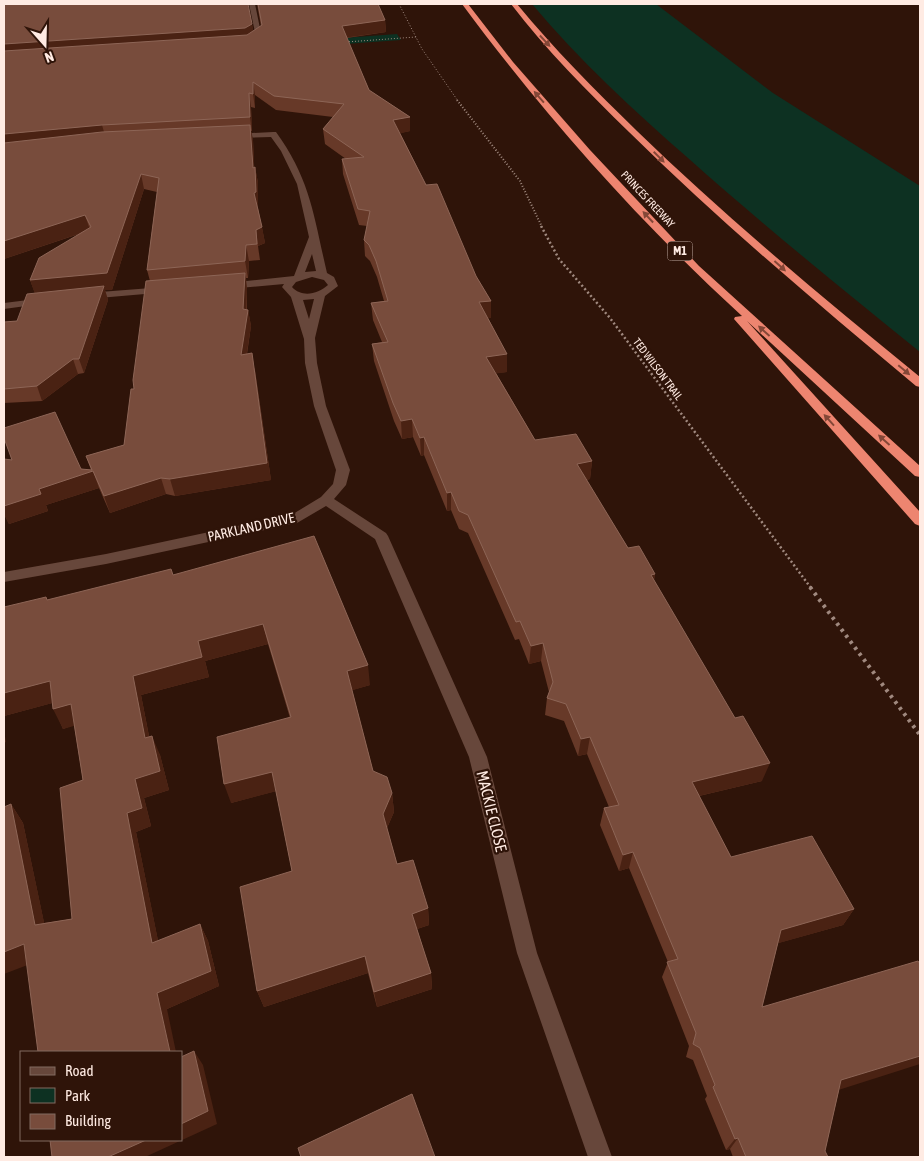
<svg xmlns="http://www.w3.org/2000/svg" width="924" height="1161" viewBox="0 0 924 1161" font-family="'Asap Condensed',sans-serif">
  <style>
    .green { fill: #0d3122 }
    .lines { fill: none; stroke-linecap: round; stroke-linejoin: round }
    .path-far3 { stroke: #a0897f; stroke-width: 1; stroke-dasharray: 1 2; stroke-linecap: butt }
    .path-far2 { stroke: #a0897f; stroke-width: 2; stroke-dasharray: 1 2; stroke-linecap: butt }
    .path-far1 { stroke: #a0897f; stroke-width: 2.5; stroke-dasharray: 2 2.5; stroke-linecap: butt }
    .path { stroke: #a0897f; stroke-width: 4; stroke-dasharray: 3 4.5; stroke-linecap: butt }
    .minor { fill: #67473b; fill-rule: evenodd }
    .highway { fill: #ed8570; fill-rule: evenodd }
    .wall { fill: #673928 }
    .shaded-wall { fill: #4a2213 }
    .building { fill: #784c3c; stroke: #8d6556 }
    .oneway { fill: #844737 }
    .labels { text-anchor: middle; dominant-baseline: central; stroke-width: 4.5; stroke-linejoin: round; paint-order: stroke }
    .far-street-label { font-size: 11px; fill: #ffebe3; stroke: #2f1409 }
    .shield { fill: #2f1409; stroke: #c1aaa2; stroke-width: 1 }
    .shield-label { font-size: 12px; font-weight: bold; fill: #ffebe3 }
    .street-label { font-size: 14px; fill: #ffebe3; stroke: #2f1409 }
    .near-street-label { font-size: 16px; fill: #ffebe3; stroke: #2f1409 }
  </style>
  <rect width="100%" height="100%" fill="#2f1409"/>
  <path class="green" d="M 532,4 L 656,4 L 773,93 L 920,186 L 920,352 C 842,289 763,225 688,158 C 633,110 579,60 532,4 Z
    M 397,34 L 401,40 L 290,48 L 288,42 Z"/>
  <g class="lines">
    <path class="path-far3" d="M 399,4 L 422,49 L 458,101
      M 346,42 L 416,37"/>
    <path class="path-far2" d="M 457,100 L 520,181 L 542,227"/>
    <path class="path-far1" d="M 541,226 L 559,259 L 610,318 L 811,588"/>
    <path class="path" d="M 810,587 L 920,735"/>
    <path class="minor" d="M 249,4 L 255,4 L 262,38 L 250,46 L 247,44 L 256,37 Z
      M 273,132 L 276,132 C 311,180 314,218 327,273 L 334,277 L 338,286 L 325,296 L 315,338 L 317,363 L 326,406 L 350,470 L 346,485 L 334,499 L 386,533 L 388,536 L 487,757 L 537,953 L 612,1157 L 588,1157 L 517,953 L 469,757 L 375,539 L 326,506 L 297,523 L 106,564 L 4,582 L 4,572 L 106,554 L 293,514 L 321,497 L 333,484 L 336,470 L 314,406 L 305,363 L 304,339 L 291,297 L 282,287 L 284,284 L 227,289 L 222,286 L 227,283 L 294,276 L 309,237 L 297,184 L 281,151 L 271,137 L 232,138 L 228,136 L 232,134 ZM 312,254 L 316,271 L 305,272 ZM 312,277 L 324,280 L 328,285 C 318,294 302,298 292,287 L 296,282 ZM 314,299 L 309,319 L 303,300 Z
      M 164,287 L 169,290 L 168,292 L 87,299 L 82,296 L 87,293 Z
      M 44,298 L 48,299 L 49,301 L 48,303 L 4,309 L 4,303 Z"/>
    <path class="highway" d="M 462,4 L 468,4 L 513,62 L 590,150 L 699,266 L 920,466 L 920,477 L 915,476 L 747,321 L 920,512 L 920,526 L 915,524 L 734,319 L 735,317 L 742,316 C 640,223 544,115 462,4 Z
      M 511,4 L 517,4 C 554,49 595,90 637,131 C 727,218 823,298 920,377 L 920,387 L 916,386 C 818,304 720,222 629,132 C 588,92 546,50 511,4 Z"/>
  </g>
  <path class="wall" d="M 4,4 L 252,24 L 253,31 L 261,26 L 257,4 L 378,4 L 385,20 L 386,32 L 347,38 L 369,90 L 410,117 L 410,131 L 400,133 L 426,185 L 476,276 L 491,301 L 491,318 L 488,318 L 507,354 L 507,372 L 496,373 L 535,440 L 592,461 L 590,479 L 586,480 L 628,548 L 655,574 L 654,580 L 762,781 L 699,796 L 731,857 L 854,909 L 843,925 L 778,943 L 762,1007 L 839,1090 L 825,1151 L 828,1157 L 733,1157 L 730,1149 L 726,1150 L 705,1099 L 707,1096 L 693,1060 L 686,1057 L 689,1046 L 662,977 L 668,962 L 629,868 L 619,871 L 600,825 L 604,808 L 609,807 L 587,754 L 578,756 L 564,721 L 545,715 L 547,698 L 549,692 L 541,661 L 529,664 L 519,639 L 515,640 L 468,533 L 459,529 L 451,510 L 447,511 L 424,455 L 421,456 L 413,437 L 402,439 L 394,421 L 374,361 L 372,344 L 382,342 L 373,320 L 371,303 L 384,301 L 377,277 L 370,261 L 365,256 L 364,240 L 367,226 L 359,225 L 343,174 L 342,159 L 346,159 L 325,144 L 323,129 L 333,117 L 276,110 L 255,95 L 255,108 L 251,107 L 252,131 L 251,131 L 253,140 L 254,168 L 255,167 L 258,183 L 258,208 L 265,243 L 258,246 L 260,260 L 249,261 L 248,278 L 246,278 L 247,289 L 247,310 L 248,310 L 251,326 L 247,354 L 255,370 L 271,480 L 175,496 L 166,494 L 110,513 L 99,488 L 46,505 L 48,511 L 9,524 L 4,514 L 4,459 L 91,470 L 86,456 L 124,445 L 134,389 L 150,281 L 147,270 L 157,192 L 144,189 L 112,290 L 105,290 L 108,300 L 84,373 L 78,374 L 42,401 L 4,403 L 4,322 L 17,321 L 35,293 L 30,280 L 79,234 L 4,259 Z
    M 173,575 L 370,685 L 352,690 L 373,771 L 392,793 L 394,812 L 387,828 L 397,864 L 428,908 L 429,925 L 417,929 L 431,973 L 432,989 L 377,1007 L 368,973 L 264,1007 L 257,991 L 292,871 L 276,791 L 231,803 L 290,718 L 268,644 L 205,661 L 209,677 L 141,695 L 149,736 L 160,755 L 169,790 L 144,798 L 151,826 L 136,832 L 158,941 L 200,924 L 208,941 L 219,986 L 167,1009 L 27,965 L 11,804 L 23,823 L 44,923 L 72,919 L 83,780 L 74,725 L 63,729 L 52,703 L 4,716 L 4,607 L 48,600 Z"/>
  <path class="shaded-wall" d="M 385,20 L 386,32 L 343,38 L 342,26 Z
    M 252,24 L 254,36 L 4,58 L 4,44 Z
    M 253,82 L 255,95 L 255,108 L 253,94 Z
    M 249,93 L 251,107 L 252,131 L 250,117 Z
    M 410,117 L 410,131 L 394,135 L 393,120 Z
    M 102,125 L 106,139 L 4,150 L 4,134 Z
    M 250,125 L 253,140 L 255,183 L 253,168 Z
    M 255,167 L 258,183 L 258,208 L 256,209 L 254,193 Z
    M 141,174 L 144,189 L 112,290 L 105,290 L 108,300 L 84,373 L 79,359 L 36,297 L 30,280 L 107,273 Z
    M 85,215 L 90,230 L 4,259 L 4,241 Z
    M 262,227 L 265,243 L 258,246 L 260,260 L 256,230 Z
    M 246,245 L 249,261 L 248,278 L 245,261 Z
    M 245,273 L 247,289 L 246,322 L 248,310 L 251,326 L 244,371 L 241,355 Z
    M 491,301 L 491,318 L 479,319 L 479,302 Z
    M 252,353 L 271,480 L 175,496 L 170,479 Z
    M 507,354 L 507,372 L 486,375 L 486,357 Z
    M 73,359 L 78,374 L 42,401 L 37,386 Z
    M 412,419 L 413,437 L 402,439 L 401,421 Z
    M 424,437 L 424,455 L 421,456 L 420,438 Z
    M 592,461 L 590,479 L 575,482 L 577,464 Z
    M 93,471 L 99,488 L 46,505 L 48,511 L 9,524 L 4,514 L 4,506 L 39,489 Z
    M 161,478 L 166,494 L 110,513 L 104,496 Z
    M 451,492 L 451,510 L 447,511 L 447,493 Z
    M 655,574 L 652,592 L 651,575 Z
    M 263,624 L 268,644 L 205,661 L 209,677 L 141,695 L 153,757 L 145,738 L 133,676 L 198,641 Z
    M 543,643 L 541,661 L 529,664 L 531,646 Z
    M 368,665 L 370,685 L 350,691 L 347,671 Z
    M 50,681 L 60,701 L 4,716 L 4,693 Z
    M 71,704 L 81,724 L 63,729 L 53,709 Z
    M 4,731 L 6,742 L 4,743 Z
    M 152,736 L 160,755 L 169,790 L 144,798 L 151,826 L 136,832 L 162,960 L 152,943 L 127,813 L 135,779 Z
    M 590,737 L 587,754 L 578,756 L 581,739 Z
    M 770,763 L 762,781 L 686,799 L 692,782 Z
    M 272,772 L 277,791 L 231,803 L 224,784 Z
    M 392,793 L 394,812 L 385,832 L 383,814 Z
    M 11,804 L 23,823 L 48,941 L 35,925 Z
    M 633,852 L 629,868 L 619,871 L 623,855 Z
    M 428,908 L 429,925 L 414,930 L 412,914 Z
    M 854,909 L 843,925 L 772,945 L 781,930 Z
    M 200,924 L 208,941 L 219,986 L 167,1009 L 176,1052 L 170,1052 L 157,993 Z
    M 24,944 L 38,961 L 4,974 L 4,952 Z
    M 365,956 L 368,973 L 264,1007 L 257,991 Z
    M 431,973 L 432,989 L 377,1007 L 374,992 Z
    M 194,1051 L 203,1065 L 217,1124 L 145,1157 L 108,1157 L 146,1140 L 181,1140 L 181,1124 Z
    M 920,1056 L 920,1064 L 829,1093 L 841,1080 Z
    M 738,1138 L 730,1149 L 726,1150 L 735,1139 Z"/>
  <path class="building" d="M 4,4 L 248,4 L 252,24 L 245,28 L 4,44 Z
    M 258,4 L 378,4 L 385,20 L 342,26 L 369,90 L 410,117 L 393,120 L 426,185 L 437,184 L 476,276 L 491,301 L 479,302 L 507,354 L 486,357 L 535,440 L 576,434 L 592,461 L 577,464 L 628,548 L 639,546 L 655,574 L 651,575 L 735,718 L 743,716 L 770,763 L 692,782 L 731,857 L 812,836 L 854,909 L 781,930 L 762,1007 L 918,961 L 920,964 L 920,1056 L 841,1080 L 825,1151 L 828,1157 L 746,1157 L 738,1138 L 735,1139 L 713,1087 L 715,1085 L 700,1048 L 693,1044 L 696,1033 L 667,962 L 678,959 L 633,852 L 623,855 L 604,808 L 619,805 L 590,737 L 581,739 L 566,704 L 547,698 L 553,682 L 543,643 L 531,646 L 520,621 L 516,622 L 468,515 L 459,511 L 451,492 L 447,493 L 424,437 L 420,438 L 412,419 L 401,421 L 393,403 L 372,344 L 388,342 L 371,303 L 388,301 L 376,261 L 369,245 L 364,240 L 370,211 L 358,209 L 342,159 L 364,157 L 323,129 L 344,104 L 274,96 L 253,82 L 253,94 L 249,93 L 250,117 L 102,125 L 4,134 L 4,51 L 247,35 L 262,25 Z
    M 250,125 L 253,168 L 255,167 L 256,192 L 254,193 L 262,227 L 256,230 L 257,244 L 246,245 L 245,261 L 147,270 L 159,178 L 141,174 L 107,273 L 30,280 L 39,258 L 91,227 L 85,215 L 4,241 L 4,143 L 102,132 Z
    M 245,273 L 243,309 L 248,310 L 241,355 L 252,353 L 267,463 L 170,479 L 161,478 L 104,496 L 93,471 L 39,489 L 41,494 L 4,506 L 4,459 L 12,460 L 4,438 L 4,428 L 55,412 L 81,469 L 92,470 L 86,456 L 124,445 L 131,389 L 134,389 L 133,380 L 146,281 Z
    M 104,286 L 79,359 L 73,359 L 37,386 L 4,389 L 4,322 L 17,321 L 27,294 Z
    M 314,536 L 368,665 L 347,671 L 373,771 L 387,777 L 392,793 L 383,814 L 397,864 L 413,860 L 428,908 L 412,914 L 431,973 L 374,992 L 365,956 L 257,991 L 240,887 L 292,871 L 272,772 L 224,784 L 217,737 L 291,717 L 263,624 L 198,641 L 202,657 L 133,676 L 145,738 L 152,736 L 160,771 L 135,779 L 142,808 L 127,813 L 152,943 L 200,924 L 211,971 L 157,993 L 170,1052 L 38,1052 L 24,944 L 4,952 L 4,807 L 11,804 L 35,925 L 72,919 L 60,788 L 83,780 L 71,704 L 53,709 L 50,681 L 4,693 L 4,607 L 46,597 L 47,600 L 171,569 L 173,575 Z
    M 194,1051 L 208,1111 L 181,1124 L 181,1057 Z
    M 412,1094 L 435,1157 L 301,1157 L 298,1148 Z
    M 50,1140 L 146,1140 L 108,1157 L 52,1157 Z"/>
  <defs><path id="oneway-solid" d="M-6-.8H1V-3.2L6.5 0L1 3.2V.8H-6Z" transform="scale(1.25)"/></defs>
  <g class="oneway">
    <use href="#oneway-solid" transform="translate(545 41) rotate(47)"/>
    <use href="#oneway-solid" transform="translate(539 97) rotate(-131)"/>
    <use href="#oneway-solid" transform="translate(659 157) rotate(45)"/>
    <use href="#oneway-solid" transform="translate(648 217) rotate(-133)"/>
    <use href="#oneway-solid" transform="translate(780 266) rotate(42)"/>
    <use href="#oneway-solid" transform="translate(764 331) rotate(-138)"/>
    <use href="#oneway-solid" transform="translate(904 370) rotate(40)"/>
    <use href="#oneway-solid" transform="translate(829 420) rotate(-132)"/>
    <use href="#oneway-solid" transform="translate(884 440) rotate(-138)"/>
  </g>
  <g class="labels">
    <g class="far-street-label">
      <text transform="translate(648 199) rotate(47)">PRINCES FREEWAY</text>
      <text transform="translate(658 369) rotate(53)">TED WILSON TRAIL</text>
    </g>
    <rect class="shield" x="667.5" y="241.5" width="25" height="19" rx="4"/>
    <g class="shield-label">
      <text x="680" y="251">M1</text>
    </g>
    <g class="street-label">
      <text transform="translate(251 527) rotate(-13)">PARKLAND DRIVE</text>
    </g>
    <g class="near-street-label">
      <text transform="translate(492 811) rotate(76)">MACKIE CLOSE</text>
    </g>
  </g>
  <rect width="924" height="1161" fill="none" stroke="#ffebe3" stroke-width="10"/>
  <rect x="20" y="1051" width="162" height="90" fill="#2f1409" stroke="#826a60"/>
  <rect x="30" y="1067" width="25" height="8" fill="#67473b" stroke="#826a60"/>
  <text x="65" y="1076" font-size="15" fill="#ffebe3">Road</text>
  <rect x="30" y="1088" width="25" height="15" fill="#0d3122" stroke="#826a60"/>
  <text x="65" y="1101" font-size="15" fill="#ffebe3">Park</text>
  <rect x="30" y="1114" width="25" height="15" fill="#784c3c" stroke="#826a60"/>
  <text x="65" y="1126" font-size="15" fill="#ffebe3">Building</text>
  <g transform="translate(45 45) rotate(160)" stroke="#2f1409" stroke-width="4" paint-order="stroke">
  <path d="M0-4L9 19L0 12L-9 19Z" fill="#ffebe3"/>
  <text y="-8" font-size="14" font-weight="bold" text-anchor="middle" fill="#ffebe3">N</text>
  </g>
</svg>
